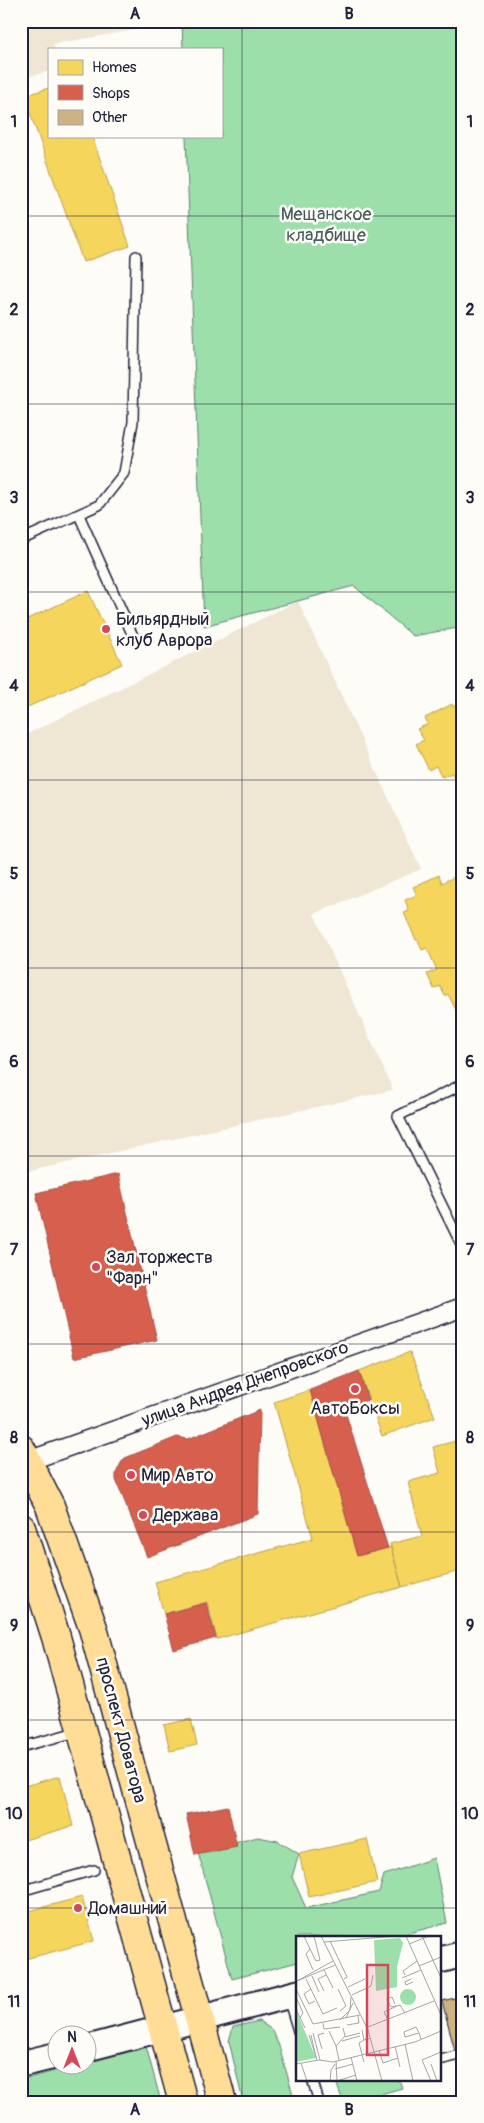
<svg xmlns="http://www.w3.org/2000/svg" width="484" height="2123" viewBox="0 0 484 2123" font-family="Pangolin,sans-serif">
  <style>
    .built { fill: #efe6d4 }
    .green { fill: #9cdfaa; stroke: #5f8072 }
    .homes { fill: #f6d55c; stroke: #b69f52 }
    .shops { fill: #d6604d; stroke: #a04d48 }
    .building { fill: #cdb283; stroke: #22223b }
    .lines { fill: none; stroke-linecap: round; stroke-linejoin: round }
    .lane-casing { stroke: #22223b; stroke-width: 12 }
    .street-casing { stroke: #22223b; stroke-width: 21 }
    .secondary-casing { stroke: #22223b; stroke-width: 29 }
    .primary-casing { stroke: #22223b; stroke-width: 31 }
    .lane { stroke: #fdfcf7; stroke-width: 9 }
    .street { stroke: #fdfcf7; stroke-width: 18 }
    .secondary { stroke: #fdfcf7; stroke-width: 25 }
    .primary { stroke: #ffdd96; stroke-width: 28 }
    .grid { fill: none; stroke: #22223b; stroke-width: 1; stroke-opacity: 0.55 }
    .poi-dot { fill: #d1495b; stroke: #fdfcf7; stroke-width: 2 }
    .labels { text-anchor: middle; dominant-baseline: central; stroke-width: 5; stroke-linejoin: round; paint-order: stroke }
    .park-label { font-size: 18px; fill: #475b5c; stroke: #fdfcf7 }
    .poi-label { font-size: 18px; fill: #22223b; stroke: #fdfcf7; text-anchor: start }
    .street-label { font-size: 18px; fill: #22223b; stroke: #fdfcf7 }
    .inset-road { fill: none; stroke: #a5a5ac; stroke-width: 1 }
    .view { fill: #d1495b; fill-opacity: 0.15; stroke: #d1495b; stroke-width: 2.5 }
    .inset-edge { fill: none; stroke: #22223b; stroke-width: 2.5 }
    .neatline { fill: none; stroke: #22223b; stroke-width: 2 }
    .grid-label { font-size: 16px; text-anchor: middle; font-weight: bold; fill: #22223b }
  </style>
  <rect width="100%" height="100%" fill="#fdfcf7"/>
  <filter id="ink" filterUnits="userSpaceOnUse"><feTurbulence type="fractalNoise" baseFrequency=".02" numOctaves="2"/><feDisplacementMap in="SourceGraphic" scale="10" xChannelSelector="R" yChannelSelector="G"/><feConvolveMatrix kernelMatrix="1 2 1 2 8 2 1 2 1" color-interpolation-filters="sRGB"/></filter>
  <g filter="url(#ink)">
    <path class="built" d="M 21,21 L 182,21 L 182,22 L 53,44 L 55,49 L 49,49 L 49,71 L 21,79 Z
      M 298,601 L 421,869 L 314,914 L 393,1090 L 21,1173 L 21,737 Z"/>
    <path class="green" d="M 182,21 L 463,21 L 463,627 L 413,636 L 354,586 L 204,626 L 186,136 L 221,136 L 221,49 L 183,49 Z
      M 258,1837 L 278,1841 L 299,1854 L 292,1877 L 306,1908 L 379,1892 L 384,1875 L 434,1858 L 447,1923 L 394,1937 L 298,1937 L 298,1962 L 232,1979 L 198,1852 Z
      M 259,2021 L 272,2030 L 279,2046 L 295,2102 L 243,2102 L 229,2041 L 233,2027 Z
      M 146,2046 L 161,2102 L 21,2102 L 21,2080 L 73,2066 L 88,2066 L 88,2062 Z
      M 335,2079 L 399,2079 L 402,2088 L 353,2102 L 343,2102 Z"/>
    <path class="homes" d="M 49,88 L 49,136 L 92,136 L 130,246 L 83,262 L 24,96 Z
      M 88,591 L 122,664 L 21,710 L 21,622 Z
      M 463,701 L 463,775 L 455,779 L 452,773 L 442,777 L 436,766 L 429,770 L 416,744 L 424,740 L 417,729 L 428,724 L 425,718 L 452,704 L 453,707 Z
      M 439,875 L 442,883 L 454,877 L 459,888 L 463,886 L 463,1015 L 459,1016 L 448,994 L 445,996 L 440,986 L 434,989 L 427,974 L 437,970 L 427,948 L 422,950 L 418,940 L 416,940 L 404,913 L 409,911 L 405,900 L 417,895 L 413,887 Z
      M 410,1352 L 435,1417 L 382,1436 L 359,1371 Z
      M 310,1390 L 357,1556 L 391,1547 L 402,1587 L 217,1639 L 207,1602 L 164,1614 L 155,1582 L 313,1538 L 274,1402 Z
      M 463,1439 L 463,1570 L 402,1587 L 390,1544 L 422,1536 L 408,1482 L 440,1473 L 433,1447 Z
      M 191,1719 L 197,1745 L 170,1751 L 164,1725 Z
      M 60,1776 L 73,1826 L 21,1841 L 21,1787 Z
      M 367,1839 L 377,1882 L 309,1897 L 299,1854 Z
      M 82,1897 L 94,1941 L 21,1960 L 21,1913 Z"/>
    <path class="shops" d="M 118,1174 L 157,1340 L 74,1358 L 36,1193 Z
      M 359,1371 L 368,1400 L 344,1408 L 388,1548 L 357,1556 L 310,1390 Z
      M 260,1410 L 258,1514 L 147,1557 L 116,1480 L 116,1473 L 121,1463 L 125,1458 L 177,1437 L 188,1439 Z
      M 206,1603 L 216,1638 L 174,1650 L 164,1614 Z
      M 228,1806 L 237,1847 L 195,1855 L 186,1814 Z"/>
    <path class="building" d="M 463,1996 L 463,2082 L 442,2001 Z"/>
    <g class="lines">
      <defs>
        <path id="lane" d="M 79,515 L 133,636
          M 21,540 L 99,505 L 124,473 L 133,422 L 136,256
          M 463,1084 L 398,1116 L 463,1248
          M 21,1747 L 80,1731
          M 21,1891 L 94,1870
          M 288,1998 L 298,2031
          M 440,2060 L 456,2056
          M 312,2079 L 319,2102"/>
        <path id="street" d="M 28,1461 L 463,1307"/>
        <path id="secondary" d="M 440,1960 L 463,1954
          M 88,2048 L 298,1993
          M 21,2064 L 58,2055"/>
        <path id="primary" d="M 21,1449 L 50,1506 L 93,1628 L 222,2102
          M 21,1528 L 56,1637 L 183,2102"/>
      </defs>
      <use href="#lane" class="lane-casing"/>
      <use href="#street" class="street-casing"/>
      <use href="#secondary" class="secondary-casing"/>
      <use href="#primary" class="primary-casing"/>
      <use href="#lane" class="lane"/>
      <use href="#street" class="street"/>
      <use href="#secondary" class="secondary"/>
      <use href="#primary" class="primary"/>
    </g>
  </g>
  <path class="grid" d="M 242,21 L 242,2102M 21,216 L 463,216M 21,404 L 463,404M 21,592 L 463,592M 21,780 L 463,780M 21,968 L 463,968M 21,1156 L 463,1156M 21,1344 L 463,1344M 21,1532 L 463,1532M 21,1720 L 463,1720M 21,1908 L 463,1908"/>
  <g class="poi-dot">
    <circle cx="106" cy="629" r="5"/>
    <circle cx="96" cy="1267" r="5"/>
    <circle cx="355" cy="1389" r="5"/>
    <circle cx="131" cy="1475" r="5"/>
    <circle cx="143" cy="1515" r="5"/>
    <circle cx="78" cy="1908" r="5"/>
  </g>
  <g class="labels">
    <g class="park-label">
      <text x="326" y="214">Мещанское<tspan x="326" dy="21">кладбище</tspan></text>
    </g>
    <g class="poi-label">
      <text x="116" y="619">Бильярдный<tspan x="116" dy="21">клуб Аврора</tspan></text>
      <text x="106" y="1257">Зал торжеств<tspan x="106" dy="21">"Фарн"</tspan></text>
      <text x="355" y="1408" text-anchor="middle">АвтоБоксы</text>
      <text x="141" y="1475">Мир Авто</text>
      <text x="153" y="1515">Держава</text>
      <text x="88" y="1908">Домашний</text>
    </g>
    <g class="street-label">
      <text transform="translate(245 1384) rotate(-20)">улица Андрея Днепровского</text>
      <text transform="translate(121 1730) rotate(75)">проспект Доватора</text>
    </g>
  </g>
  <g transform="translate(296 1936)">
    <rect width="145" height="145" fill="#fdfcf7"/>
    <path d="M 104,2 L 107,7 L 101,31 L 101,51 L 80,55 L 78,4 ZM104 61a8 8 0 1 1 16 0a8 8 0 1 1-16 0ZM 0,74 L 20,122 L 0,126 Z" fill="#9cdfaa"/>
    <path class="inset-road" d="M 8,0 L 14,13 L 10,18 L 17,34M 25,0 L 72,94 L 86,145M 110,0 L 145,79M 126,0 L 145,42M 34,5 L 51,41 L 48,43M 28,6 L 101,0M 113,8 L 133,0M 14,13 L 20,25 L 24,24 L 18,0M 37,25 L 1,45 L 39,29M 123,30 L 145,21M 28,34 L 37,52M 109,39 L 107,35 L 121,25M 16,40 L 23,56M 106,42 L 125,34M 10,43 L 27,78 L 41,72M 115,43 L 109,46 L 110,49 L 117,46M 52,51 L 69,43M 0,53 L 17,88 L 64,79M 15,53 L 8,58 L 13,68 L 19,65M 42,53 L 50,70 L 44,75M 28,55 L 22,43 L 30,39M 56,59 L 75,50 L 77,39M 0,61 L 7,77 L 4,82M 99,68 L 96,61 L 91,63 L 95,71 L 104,69 L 109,77M 0,73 L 9,92M 50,82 L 57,67M 44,84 L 54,74 L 55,61M 92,84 L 88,76 L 101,70M 27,87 L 28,93 L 44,91M 51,89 L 63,87 L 62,80M 72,91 L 138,65M 66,94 L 68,104 L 75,102M 33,95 L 40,110M 17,97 L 24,124M 123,97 L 109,101 L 108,96 L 120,91 L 123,97 L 125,103M 13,99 L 21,124M 15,99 L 20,121M 49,101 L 64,97M 46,105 L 64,100M 109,108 L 117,145M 99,110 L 104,131M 26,113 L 22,99 L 28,97M 83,114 L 87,127 L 102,122M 55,121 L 61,145M 43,124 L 40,110 L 49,100 L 47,92M 40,125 L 41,145M 68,126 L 63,107 L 68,104M 5,127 L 11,145M 0,128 L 23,124 L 37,126 L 119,106 L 145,95M 135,128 L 141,145M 39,133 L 57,128M 34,145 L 35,134 L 39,128M 41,145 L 60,139M 135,145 L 126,124 L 145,116"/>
    <path class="view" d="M 71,29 L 92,29 L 92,119 L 71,119 Z"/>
    <rect width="145" height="145" class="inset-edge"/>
  </g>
  <rect width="484" height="2123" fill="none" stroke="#fdfcf7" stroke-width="55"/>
  <rect x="48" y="48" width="175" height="90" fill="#fdfcf7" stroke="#a5a5ac"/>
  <rect x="58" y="60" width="25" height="15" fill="#f6d55c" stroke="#a5a5ac"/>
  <text x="92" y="72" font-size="15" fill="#22223b">Homes</text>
  <rect x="58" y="85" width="25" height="15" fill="#d6604d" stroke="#a5a5ac"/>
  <text x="92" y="98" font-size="15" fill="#22223b">Shops</text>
  <rect x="58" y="110" width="25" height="15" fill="#cdb283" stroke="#a5a5ac"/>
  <text x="92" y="122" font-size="15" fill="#22223b">Other</text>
  <g transform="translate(72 2050)"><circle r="24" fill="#fdfcf7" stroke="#a5a5ac"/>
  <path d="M0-4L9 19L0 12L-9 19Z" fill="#d1495b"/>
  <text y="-8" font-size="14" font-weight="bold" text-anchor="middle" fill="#22223b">N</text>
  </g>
  <rect x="28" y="28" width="428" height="2068" class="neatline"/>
  <g class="grid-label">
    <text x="135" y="19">A</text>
    <text x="349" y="19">B</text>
    <text x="14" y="127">1</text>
    <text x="470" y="127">1</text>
    <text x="14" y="315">2</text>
    <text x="470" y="315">2</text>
    <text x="14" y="503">3</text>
    <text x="470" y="503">3</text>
    <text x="14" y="691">4</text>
    <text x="470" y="691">4</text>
    <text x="14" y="879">5</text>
    <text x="470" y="879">5</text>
    <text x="14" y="1067">6</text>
    <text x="470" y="1067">6</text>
    <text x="14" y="1255">7</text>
    <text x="470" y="1255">7</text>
    <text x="14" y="1443">8</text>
    <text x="470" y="1443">8</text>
    <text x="14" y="1631">9</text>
    <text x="470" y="1631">9</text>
    <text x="14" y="1819">10</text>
    <text x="470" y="1819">10</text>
    <text x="14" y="2007">11</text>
    <text x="470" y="2007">11</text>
    <text x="135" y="2115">A</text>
    <text x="349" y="2115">B</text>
  </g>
</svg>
